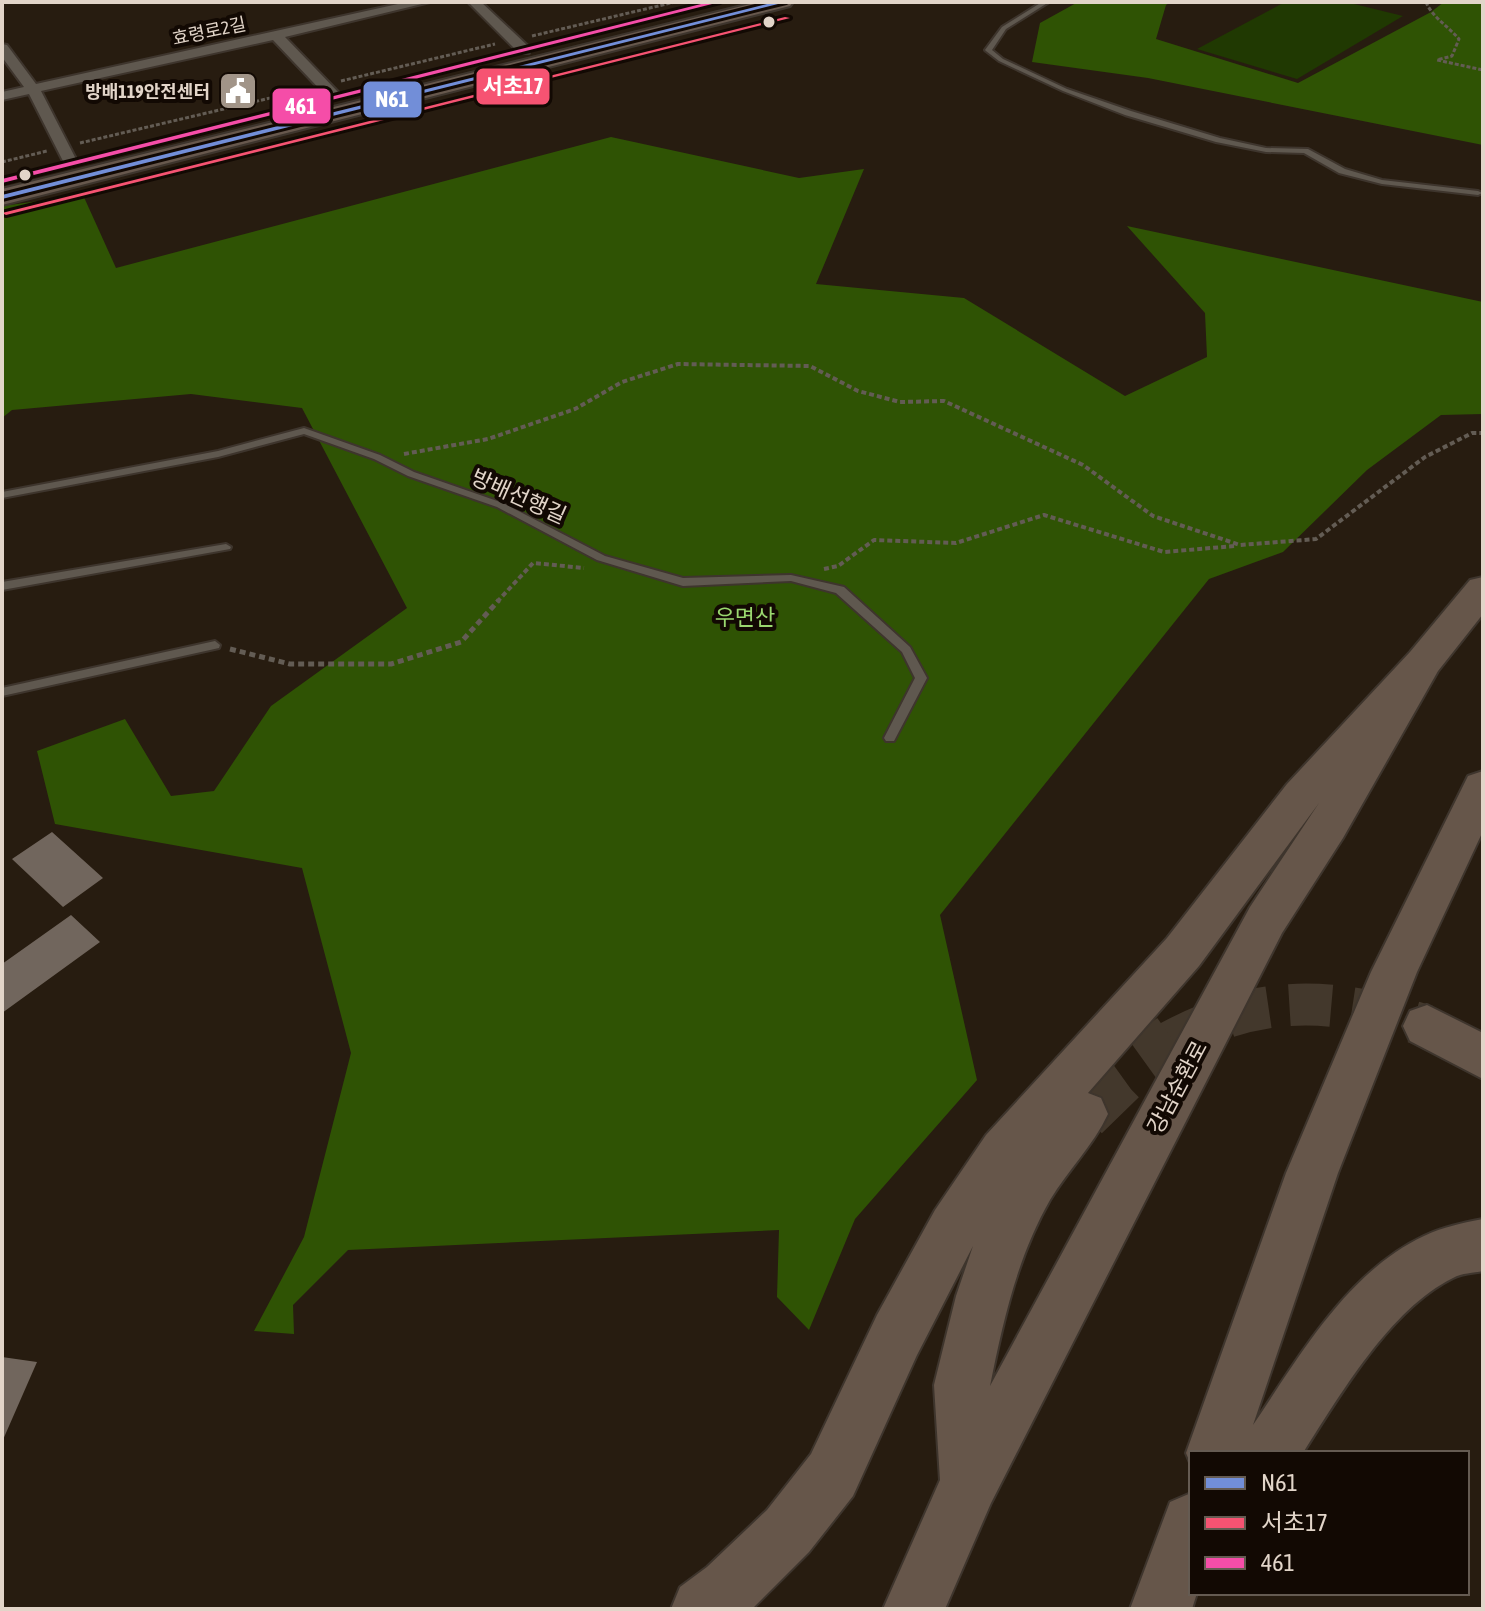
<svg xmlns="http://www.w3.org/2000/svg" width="1485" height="1611" viewBox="0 0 1485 1611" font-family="'Asap Condensed','Noto Sans KR',sans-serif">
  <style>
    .green { fill: #203902 }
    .forest { fill: #2f5304 }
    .building { fill: #71665d }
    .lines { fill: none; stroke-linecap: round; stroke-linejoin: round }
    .trunk-tunnel-far1 { stroke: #43382c; stroke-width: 42; stroke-dasharray: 42 21; stroke-linecap: butt }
    .trunk-tunnel { stroke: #43382c; stroke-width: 54; stroke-dasharray: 54 27; stroke-linecap: butt }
    .service-casing { stroke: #3e352d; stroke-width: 4 }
    .minor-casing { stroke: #3e352d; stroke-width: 4 }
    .primary-casing { stroke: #3e352d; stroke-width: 4 }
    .trunk-casing { stroke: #3e352d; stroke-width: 4 }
    .path-far2 { stroke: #635c54; stroke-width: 3; stroke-dasharray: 4 2; stroke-linecap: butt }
    .path-far1 { stroke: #635c54; stroke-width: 4; stroke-dasharray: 5 3; stroke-linecap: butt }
    .path { stroke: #635c54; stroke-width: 5; stroke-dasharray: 6 4; stroke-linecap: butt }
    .service { fill: #5f584f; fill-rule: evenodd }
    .minor { fill: #5f584f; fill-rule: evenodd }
    .primary { fill: #67584d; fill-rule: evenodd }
    .trunk { fill: #66564a; fill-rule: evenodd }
    .bus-1-casing { stroke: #120903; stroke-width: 6 }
    .bus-2-casing { stroke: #120903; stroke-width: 6 }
    .bus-3-casing { stroke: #120903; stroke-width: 6 }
    .bus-1 { fill: #728ed8; fill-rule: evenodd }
    .bus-2 { fill: #f65372; fill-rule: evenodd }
    .bus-3 { fill: #f54da8; fill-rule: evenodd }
    .bus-dot { fill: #e2d5c9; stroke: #120903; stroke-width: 3 }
    .labels { text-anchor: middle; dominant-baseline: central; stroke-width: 8; stroke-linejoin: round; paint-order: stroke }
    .far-street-label { font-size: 18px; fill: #e2d5c9; stroke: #120903 }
    .far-poi-label { font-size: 18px; font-weight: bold; fill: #e2d5c9; stroke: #120903; text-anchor: end }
    .street-label { font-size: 22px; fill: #e2d5c9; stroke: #120903 }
    .park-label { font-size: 22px; fill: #9ad86f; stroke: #120903 }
    .line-badge { stroke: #120903; stroke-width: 3 }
    .badge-label { font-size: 22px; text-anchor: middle; font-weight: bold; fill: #fff }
  </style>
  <rect width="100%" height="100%" fill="#271c10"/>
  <path class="green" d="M 1285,2 L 1346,2 L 1403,16 L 1297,79 L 1197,49 Z"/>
  <path class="forest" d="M 1078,2 L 1171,2 L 1166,5 L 1156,39 L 1298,83 L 1431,12 L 1444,2 L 1483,2 L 1483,145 L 1148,78 L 1032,62 L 1040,23 Z
    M 611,137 L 799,178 L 864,169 L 816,284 L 964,298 L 1125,396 L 1207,357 L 1205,313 L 1127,226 L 1483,302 L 1483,414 L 1441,415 L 1367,470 L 1283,552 L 1209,579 L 940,915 L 977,1080 L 855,1219 L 809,1330 L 777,1297 L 779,1230 L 348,1250 L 293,1305 L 294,1334 L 254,1331 L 304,1237 L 351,1053 L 302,868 L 55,824 L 37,751 L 125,719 L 171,796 L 214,791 L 271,706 L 407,608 L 302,408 L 191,394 L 12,410 L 2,418 L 2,206 L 83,195 L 116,268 Z"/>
  <path class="building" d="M 52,832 L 103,878 L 63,907 L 12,859 Z
    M 71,915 L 100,942 L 2,1013 L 2,964 Z
    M 2,1357 L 37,1362 L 2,1442 Z"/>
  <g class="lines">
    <path class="trunk-tunnel-far1" d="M 1170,1042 C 1259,993 1332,997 1427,1026"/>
    <path class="trunk-tunnel" d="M 1083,1114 L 1120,1078 L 1173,1040"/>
    <defs>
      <path id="service" d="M 1042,2 L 1049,2 L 1006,29 L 992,50 L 1003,59 L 1067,89 L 1131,111 L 1220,138 L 1266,148 L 1308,149 L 1345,169 L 1382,180 L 1478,191 L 1482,193 L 1478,195 L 1382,184 L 1339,173 L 1304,153 L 1266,152 L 1216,142 L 1125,115 L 1063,91 L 999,61 L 986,51 L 985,50 L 1002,27 Z
        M 304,428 L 380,455 L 414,472 L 503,503 L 605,556 L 683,578 L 791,575 L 844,587 L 910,647 L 927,678 L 894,741 L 886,741 L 884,738 L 915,678 L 902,652 L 836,593 L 791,581 L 683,586 L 597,560 L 497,507 L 408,476 L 374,459 L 304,434 L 218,457 L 2,498 L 2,492 L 218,451 Z
        M 226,544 L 231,547 L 230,549 L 2,590 L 2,582 Z
        M 215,641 L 220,645 L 219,648 L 2,696 L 2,688 Z"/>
      <path id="minor" d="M 407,2 L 430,2 L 285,37 L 339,93 L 339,99 L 329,99 L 273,40 L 41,91 L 78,163 L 71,167 L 64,163 L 29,94 L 2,100 L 2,92 L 24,87 L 2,57 L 2,44 L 7,45 L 36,84 Z
        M 468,2 L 481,2 L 529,47 L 529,53 L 519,53 Z"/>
      <path id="primary" d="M 758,2 L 793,2 L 790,6 L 2,205 L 2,189 Z"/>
      <path id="trunk" d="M 1483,577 L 1483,614 L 1438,671 L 1343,838 L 1282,933 L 991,1503 L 945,1609 L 883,1609 L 940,1480 L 934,1385 L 956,1296 L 973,1246 L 917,1355 L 853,1496 L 809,1552 L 752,1609 L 671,1609 L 680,1587 L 707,1567 L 767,1510 L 811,1454 L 877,1315 L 935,1210 L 986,1135 L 1167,938 L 1287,784 L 1410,652 L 1470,580 ZM 1319,803 L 1250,907 L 990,1386 C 1003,1321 1017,1258 1050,1200 C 1068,1170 1093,1146 1108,1114 L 1101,1098 L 1088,1093 L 1199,966 Z
        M 1483,771 L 1483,831 L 1417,972 L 1338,1173 L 1253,1425 C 1299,1357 1347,1272 1424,1236 C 1443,1227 1462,1223 1483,1219 L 1483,1271 C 1473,1273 1462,1273 1453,1278 C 1390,1309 1340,1395 1303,1453 L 1191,1453 L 1191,1465 L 1186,1453 L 1286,1173 L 1371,972 L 1468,776 Z
        M 1427,1005 L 1483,1033 L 1483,1079 L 1410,1041 L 1403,1026 L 1410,1011 Z
        M 1191,1493 L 1191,1593 L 1197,1593 L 1192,1609 L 1130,1609 L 1170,1502 Z"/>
    </defs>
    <use href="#service" class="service-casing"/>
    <use href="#minor" class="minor-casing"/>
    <use href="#primary" class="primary-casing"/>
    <use href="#trunk" class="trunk-casing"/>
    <path class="path-far2" d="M 1426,2 C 1432,17 1448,26 1459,39 L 1452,56 L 1437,60 L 1483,70
      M 532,36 L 675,2
      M 341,81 L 495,44
      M 80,143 L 304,90
      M 2,162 L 47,151"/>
    <path class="path-far1" d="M 404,454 L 488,439 L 575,409 L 622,382 L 678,364 L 810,366 L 858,391 L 900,402 L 944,401 L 1083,465 L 1153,516 L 1240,545 L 1316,539 L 1425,457 L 1472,433 L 1483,433
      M 824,569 L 838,566 L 874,540 L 956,543 L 1044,515 L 1164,552 L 1235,546
      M 497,602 L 533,563 L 584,568"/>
    <path class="path" d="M 230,649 L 290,664 L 391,664 L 461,642 L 499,600"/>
    <use href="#service" class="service"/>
    <use href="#minor" class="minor"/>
    <use href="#primary" class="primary"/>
    <use href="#trunk" class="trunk"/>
    <defs>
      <path id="bus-1" d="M 775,2 L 786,2 L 2,199 L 2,195 Z"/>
      <path id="bus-2" d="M 785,17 L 790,18 L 6,215 L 2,213 Z"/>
      <path id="bus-3" d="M 709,2 L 720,2 L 2,183 L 2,179 Z"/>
    </defs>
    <use href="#bus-1" class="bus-1-casing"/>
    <use href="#bus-2" class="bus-2-casing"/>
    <use href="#bus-3" class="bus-3-casing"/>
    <use href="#bus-1" class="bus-1"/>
    <use href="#bus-2" class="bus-2"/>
    <use href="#bus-3" class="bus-3"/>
  </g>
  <defs>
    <symbol id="civic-square" viewBox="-11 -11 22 22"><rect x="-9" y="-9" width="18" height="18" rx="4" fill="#a19488" stroke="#120903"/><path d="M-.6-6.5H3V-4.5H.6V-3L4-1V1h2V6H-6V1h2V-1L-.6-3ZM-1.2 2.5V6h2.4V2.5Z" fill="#fff"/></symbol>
  </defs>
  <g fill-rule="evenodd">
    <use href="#civic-square" x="216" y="69" width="44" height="44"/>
  </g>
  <g class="bus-dot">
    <circle cx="769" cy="22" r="7"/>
    <circle cx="25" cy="175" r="7"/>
  </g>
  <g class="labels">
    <g class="far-street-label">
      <text transform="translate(209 31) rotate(-12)">효령로2길</text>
    </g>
    <g class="far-poi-label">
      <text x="210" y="91">방배119안전센터</text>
    </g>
    <g class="street-label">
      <text transform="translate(519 496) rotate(24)">방배선행길</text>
      <text transform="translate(1177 1087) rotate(-62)">강남순환로</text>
    </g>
    <g class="park-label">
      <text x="745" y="617">우면산</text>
    </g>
  </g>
  <g class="line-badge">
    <rect x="475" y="67" width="76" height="39" rx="8" fill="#f65372"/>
    <rect x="362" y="80" width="61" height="39" rx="8" fill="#728ed8"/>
    <rect x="271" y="87" width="61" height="38" rx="8" fill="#f54da8"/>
  </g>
  <g class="badge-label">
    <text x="513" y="94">서초17</text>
    <text x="392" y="107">N61</text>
    <text x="301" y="114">461</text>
  </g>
  <rect width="1485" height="1611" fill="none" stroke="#e2d5c9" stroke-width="8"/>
  <rect x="1189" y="1451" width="280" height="144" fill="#120903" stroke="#655b52" stroke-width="2"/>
  <rect x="1205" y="1477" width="40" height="12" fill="#728ed8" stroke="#655b52" stroke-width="2"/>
  <text x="1261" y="1491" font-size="24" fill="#e2d5c9">N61</text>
  <rect x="1205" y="1517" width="40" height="12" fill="#f65372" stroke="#655b52" stroke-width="2"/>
  <text x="1261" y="1531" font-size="24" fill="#e2d5c9">서초17</text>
  <rect x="1205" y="1557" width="40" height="12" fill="#f54da8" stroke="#655b52" stroke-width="2"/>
  <text x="1261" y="1571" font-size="24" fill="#e2d5c9">461</text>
</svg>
